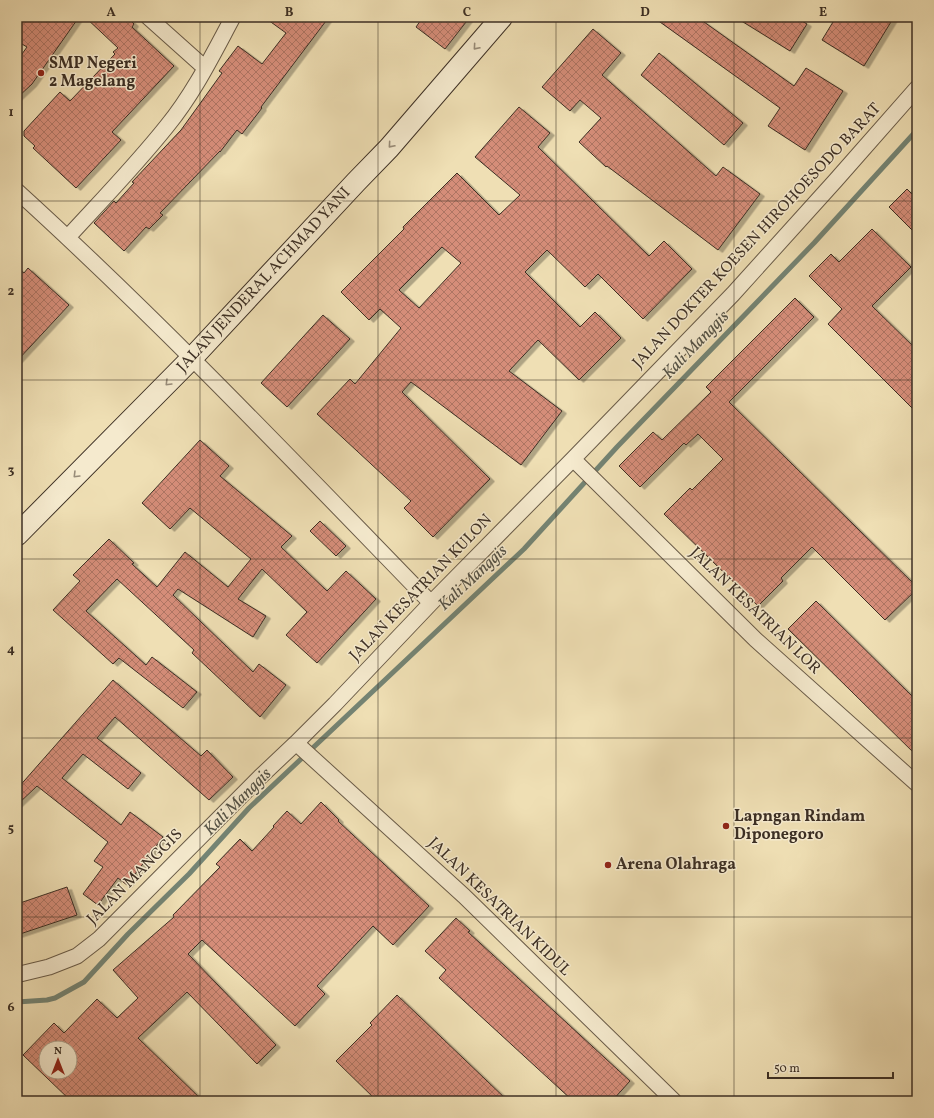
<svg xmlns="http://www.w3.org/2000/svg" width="934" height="1118" viewBox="0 0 934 1118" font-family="Vollkorn,serif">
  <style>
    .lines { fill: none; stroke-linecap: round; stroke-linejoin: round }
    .stream { stroke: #748474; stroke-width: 5 }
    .building { fill: url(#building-cross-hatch); stroke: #3c2f24; fill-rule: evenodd; filter: url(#shadow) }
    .minor-casing { stroke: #695b48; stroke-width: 17 }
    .secondary-casing { stroke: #3c2f24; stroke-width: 23 }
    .minor { stroke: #f5eace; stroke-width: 15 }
    .secondary { stroke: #f5eace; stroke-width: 21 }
    .oneway { stroke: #988c79 }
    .grid { fill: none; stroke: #3c2f24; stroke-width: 1; stroke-opacity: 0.55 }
    .poi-dot { fill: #8f2418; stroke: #f5eace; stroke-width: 1.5 }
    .labels { text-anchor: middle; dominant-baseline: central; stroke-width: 3; stroke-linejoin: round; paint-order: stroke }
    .poi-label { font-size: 16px; font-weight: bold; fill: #3c2f24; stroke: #f5eace; text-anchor: start }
    .street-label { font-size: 16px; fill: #3c2f24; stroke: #f5eace }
    .water-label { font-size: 17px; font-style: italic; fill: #545246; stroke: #f5eace }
    .neatline { fill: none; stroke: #3c2f24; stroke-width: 1.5 }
    .grid-label { font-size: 13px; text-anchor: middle; font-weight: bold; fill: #3c2f24 }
  </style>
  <defs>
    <pattern id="building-cross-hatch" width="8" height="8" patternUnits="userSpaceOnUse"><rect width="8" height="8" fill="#d58d79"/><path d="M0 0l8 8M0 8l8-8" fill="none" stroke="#ae7463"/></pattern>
    <filter id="shadow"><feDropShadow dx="4.5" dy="2.5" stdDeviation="0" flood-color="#0004"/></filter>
  </defs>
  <rect width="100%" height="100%" fill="#efdfb4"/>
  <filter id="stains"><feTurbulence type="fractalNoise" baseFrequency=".005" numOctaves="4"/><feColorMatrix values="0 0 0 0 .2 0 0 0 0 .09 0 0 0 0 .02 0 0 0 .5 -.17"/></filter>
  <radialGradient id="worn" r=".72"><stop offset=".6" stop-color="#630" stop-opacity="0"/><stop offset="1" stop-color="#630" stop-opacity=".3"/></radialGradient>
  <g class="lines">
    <path class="stream" d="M 17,1002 L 47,1000 L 55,998 L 84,982 L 128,934 L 189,874 L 249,808 L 524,549 L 617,447 L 814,243 L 917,130"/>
  </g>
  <path class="building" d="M 17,17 L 79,17 L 32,84 L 17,98 L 17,61 L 27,47 L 17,41 Z
    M 85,17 L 127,17 L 134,24 L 132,27 L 174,66 L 112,132 L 121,140 L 76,188 L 33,148 L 35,146 L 24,136 L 24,131 L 60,92 L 70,101 L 115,54 L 113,52 L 118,48 Z
    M 264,17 L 329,17 L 261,107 L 262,108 L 242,134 L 237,130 L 220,152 L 220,151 L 160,213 L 163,215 L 149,229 L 146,227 L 124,251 L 94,223 L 114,201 L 116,203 L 134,183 L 132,182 L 181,130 L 222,73 L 219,71 L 238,46 L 262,64 L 286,33 Z
    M 423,17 L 470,17 L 445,49 L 416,27 Z
    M 653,17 L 697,17 L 794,86 L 806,68 L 843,91 L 805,150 L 768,126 L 780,108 Z
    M 735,17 L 795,17 L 807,24 L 790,51 Z
    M 836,17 L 894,17 L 864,66 L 822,40 Z
    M 593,29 L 621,53 L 602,75 L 716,176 L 723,167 L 760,194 L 718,250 L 607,166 L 606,167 L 579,142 L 601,118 L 580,100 L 570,111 L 542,87 Z
    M 659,53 L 743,123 L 724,145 L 641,75 Z
    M 519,107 L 550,133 L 538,147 L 649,256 L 664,241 L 692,269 L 643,319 L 598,274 L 585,287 L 547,250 L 525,272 L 580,327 L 595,312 L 621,338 L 579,380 L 538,340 L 509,371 L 562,411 L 521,465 L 411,382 L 402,392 L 490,479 L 433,537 L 404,508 L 411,501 L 317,414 L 350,379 L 355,384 L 401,328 L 380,309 L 369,320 L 341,292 L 404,229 L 403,227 L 457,173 L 499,215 L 520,195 L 475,157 ZM 442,247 L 461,263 L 419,308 L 399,290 Z
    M 907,189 L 917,199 L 917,235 L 889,207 Z
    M 872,229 L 911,267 L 872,306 L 917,350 L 917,413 L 828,324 L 842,309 L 809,276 L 831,254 L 839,262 Z
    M 17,268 L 24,273 L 28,268 L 69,305 L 17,361 Z
    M 795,298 L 814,317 L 729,402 L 917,587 L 917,589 L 885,620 L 812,547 L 781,578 L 783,581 L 758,606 L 664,514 L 690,488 L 692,490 L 723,459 L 698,434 L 686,445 L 684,443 L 640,487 L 619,466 L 653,432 L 662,440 L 711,392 L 706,387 Z
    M 323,315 L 350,339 L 287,407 L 261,383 Z
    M 200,440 L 229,466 L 220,476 L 292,536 L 281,547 L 327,591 L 346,571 L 376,599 L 317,663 L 286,635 L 307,612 L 262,569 L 238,599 L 266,616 L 253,637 L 178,589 L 173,595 L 253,672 L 259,664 L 286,685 L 260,717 L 192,653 L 194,650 L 117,579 L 86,611 L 146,665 L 152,657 L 197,692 L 183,708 L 119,658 L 113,664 L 53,610 L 80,581 L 73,575 L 109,539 L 134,563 L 132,564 L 157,587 L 185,552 L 228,587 L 251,559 L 190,508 L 170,529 L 142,503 Z
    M 320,521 L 346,546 L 336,556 L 310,531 Z
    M 816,601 L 917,701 L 917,756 L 788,629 Z
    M 113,680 L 201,756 L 207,750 L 233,777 L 209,800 L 115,717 L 97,738 L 141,773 L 128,789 L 83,754 L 62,778 L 121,825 L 130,812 L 163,837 L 127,885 L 118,878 L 98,905 L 83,894 L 103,867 L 94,861 L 108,842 L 37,786 L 17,805 L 17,789 Z
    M 321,802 L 339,820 L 338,821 L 429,906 L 393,945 L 373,926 L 317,986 L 325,994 L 295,1026 L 202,940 L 188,954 L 276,1045 L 257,1064 L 187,992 L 138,1038 L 203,1101 L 71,1101 L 23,1055 L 54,1023 L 64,1033 L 97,999 L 117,1018 L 138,998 L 113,970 L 174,917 L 173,915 L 220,867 L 216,864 L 240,839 L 252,851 L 274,827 L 273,826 L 287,811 L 301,824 ZM 46,1048 L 70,1048 L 70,1072 L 46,1072 Z
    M 67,887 L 77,915 L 17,935 L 17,904 Z
    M 456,918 L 470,931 L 468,932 L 630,1081 L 612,1101 L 573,1101 L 439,978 L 446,970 L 425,951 Z
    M 397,995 L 508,1101 L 377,1101 L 336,1061 L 372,1025 L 370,1023 Z"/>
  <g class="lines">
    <defs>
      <path id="minor" d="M 148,17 L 205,68
        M 17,191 C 161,322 295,463 431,603
        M 68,237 C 101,201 136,165 167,126 C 194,93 213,54 233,17
        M 573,459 L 756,640 L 917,784
        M 296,743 L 464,896 L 674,1101
        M 17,974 L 20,974 L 49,967 L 77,956 L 99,939 L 260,777 L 296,743 L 335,704 L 431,603 L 573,459 L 733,294 L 836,180 L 917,88"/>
      <path id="secondary" d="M 17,535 L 192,358 L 356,182 L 389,148 L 502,17"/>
    </defs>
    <use href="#minor" class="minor-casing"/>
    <use href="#secondary" class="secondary-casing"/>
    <use href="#minor" class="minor"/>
    <use href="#secondary" class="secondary"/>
  </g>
  <defs><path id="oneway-chevron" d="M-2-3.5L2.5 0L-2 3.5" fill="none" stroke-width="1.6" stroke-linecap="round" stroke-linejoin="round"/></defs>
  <g class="oneway">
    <use href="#oneway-chevron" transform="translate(476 47) rotate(131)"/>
    <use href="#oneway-chevron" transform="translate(391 145) rotate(131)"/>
    <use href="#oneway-chevron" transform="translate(168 383) rotate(135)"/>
    <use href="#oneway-chevron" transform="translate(76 475) rotate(135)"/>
  </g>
  <path class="grid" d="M 200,17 L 200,1101M 378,17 L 378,1101M 556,17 L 556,1101M 734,17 L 734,1101M 17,201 L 917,201M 17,380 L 917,380M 17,559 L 917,559M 17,738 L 917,738M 17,917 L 917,917"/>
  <g class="poi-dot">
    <circle cx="41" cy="73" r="4"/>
    <circle cx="726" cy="826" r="4"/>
    <circle cx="608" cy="865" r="4"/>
  </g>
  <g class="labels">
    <g class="poi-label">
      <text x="49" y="64">SMP Negeri<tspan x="49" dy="18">2 Magelang</tspan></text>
      <text x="734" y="817">Lapngan Rindam<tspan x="734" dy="18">Diponegoro</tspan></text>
      <text x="616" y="865">Arena Olahraga</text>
    </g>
    <g class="street-label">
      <text transform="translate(757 236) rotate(-47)">JALAN DOKTER KOESEN HIROHOESODO BARAT</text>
      <text transform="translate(264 280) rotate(-47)">JALAN JENDERAL ACHMAD YANI</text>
      <text transform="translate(421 588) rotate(-46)">JALAN KESATRIAN KULON</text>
      <text transform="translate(755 611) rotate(44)">JALAN KESATRIAN LOR</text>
      <text transform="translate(135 877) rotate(-45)">JALAN MANGGIS</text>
      <text transform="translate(499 907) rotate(44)">JALAN KESATRIAN KIDUL</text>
    </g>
    <g class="water-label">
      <text transform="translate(696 345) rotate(-46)">Kali Manggis</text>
      <text transform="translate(473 578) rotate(-43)">Kali Manggis</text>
      <text transform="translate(238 802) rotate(-45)">Kali Manggis</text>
    </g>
  </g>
  <rect width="934" height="1118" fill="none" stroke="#efdfb4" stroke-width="44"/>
  <g transform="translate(58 1060)"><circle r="19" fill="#f5eace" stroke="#ab9f8a"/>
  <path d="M0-3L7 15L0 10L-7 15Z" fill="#8f2418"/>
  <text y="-6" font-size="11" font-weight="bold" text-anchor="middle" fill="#3c2f24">N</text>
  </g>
  <path d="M768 1072v6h125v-6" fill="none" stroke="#3c2f24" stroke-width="2"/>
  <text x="774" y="1072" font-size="12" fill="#3c2f24" stroke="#f5eace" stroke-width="3" paint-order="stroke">50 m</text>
  <rect x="22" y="22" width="890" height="1074" class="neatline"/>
  <g class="grid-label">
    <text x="111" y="16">A</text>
    <text x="289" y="16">B</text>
    <text x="467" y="16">C</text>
    <text x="645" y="16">D</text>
    <text x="823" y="16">E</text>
    <text x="11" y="116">1</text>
    <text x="11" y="295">2</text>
    <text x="11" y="474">3</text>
    <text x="11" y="653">4</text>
    <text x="11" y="832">5</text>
    <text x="11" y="1011">6</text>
  </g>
  <rect width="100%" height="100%" filter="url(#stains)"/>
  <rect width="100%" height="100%" fill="url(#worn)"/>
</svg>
